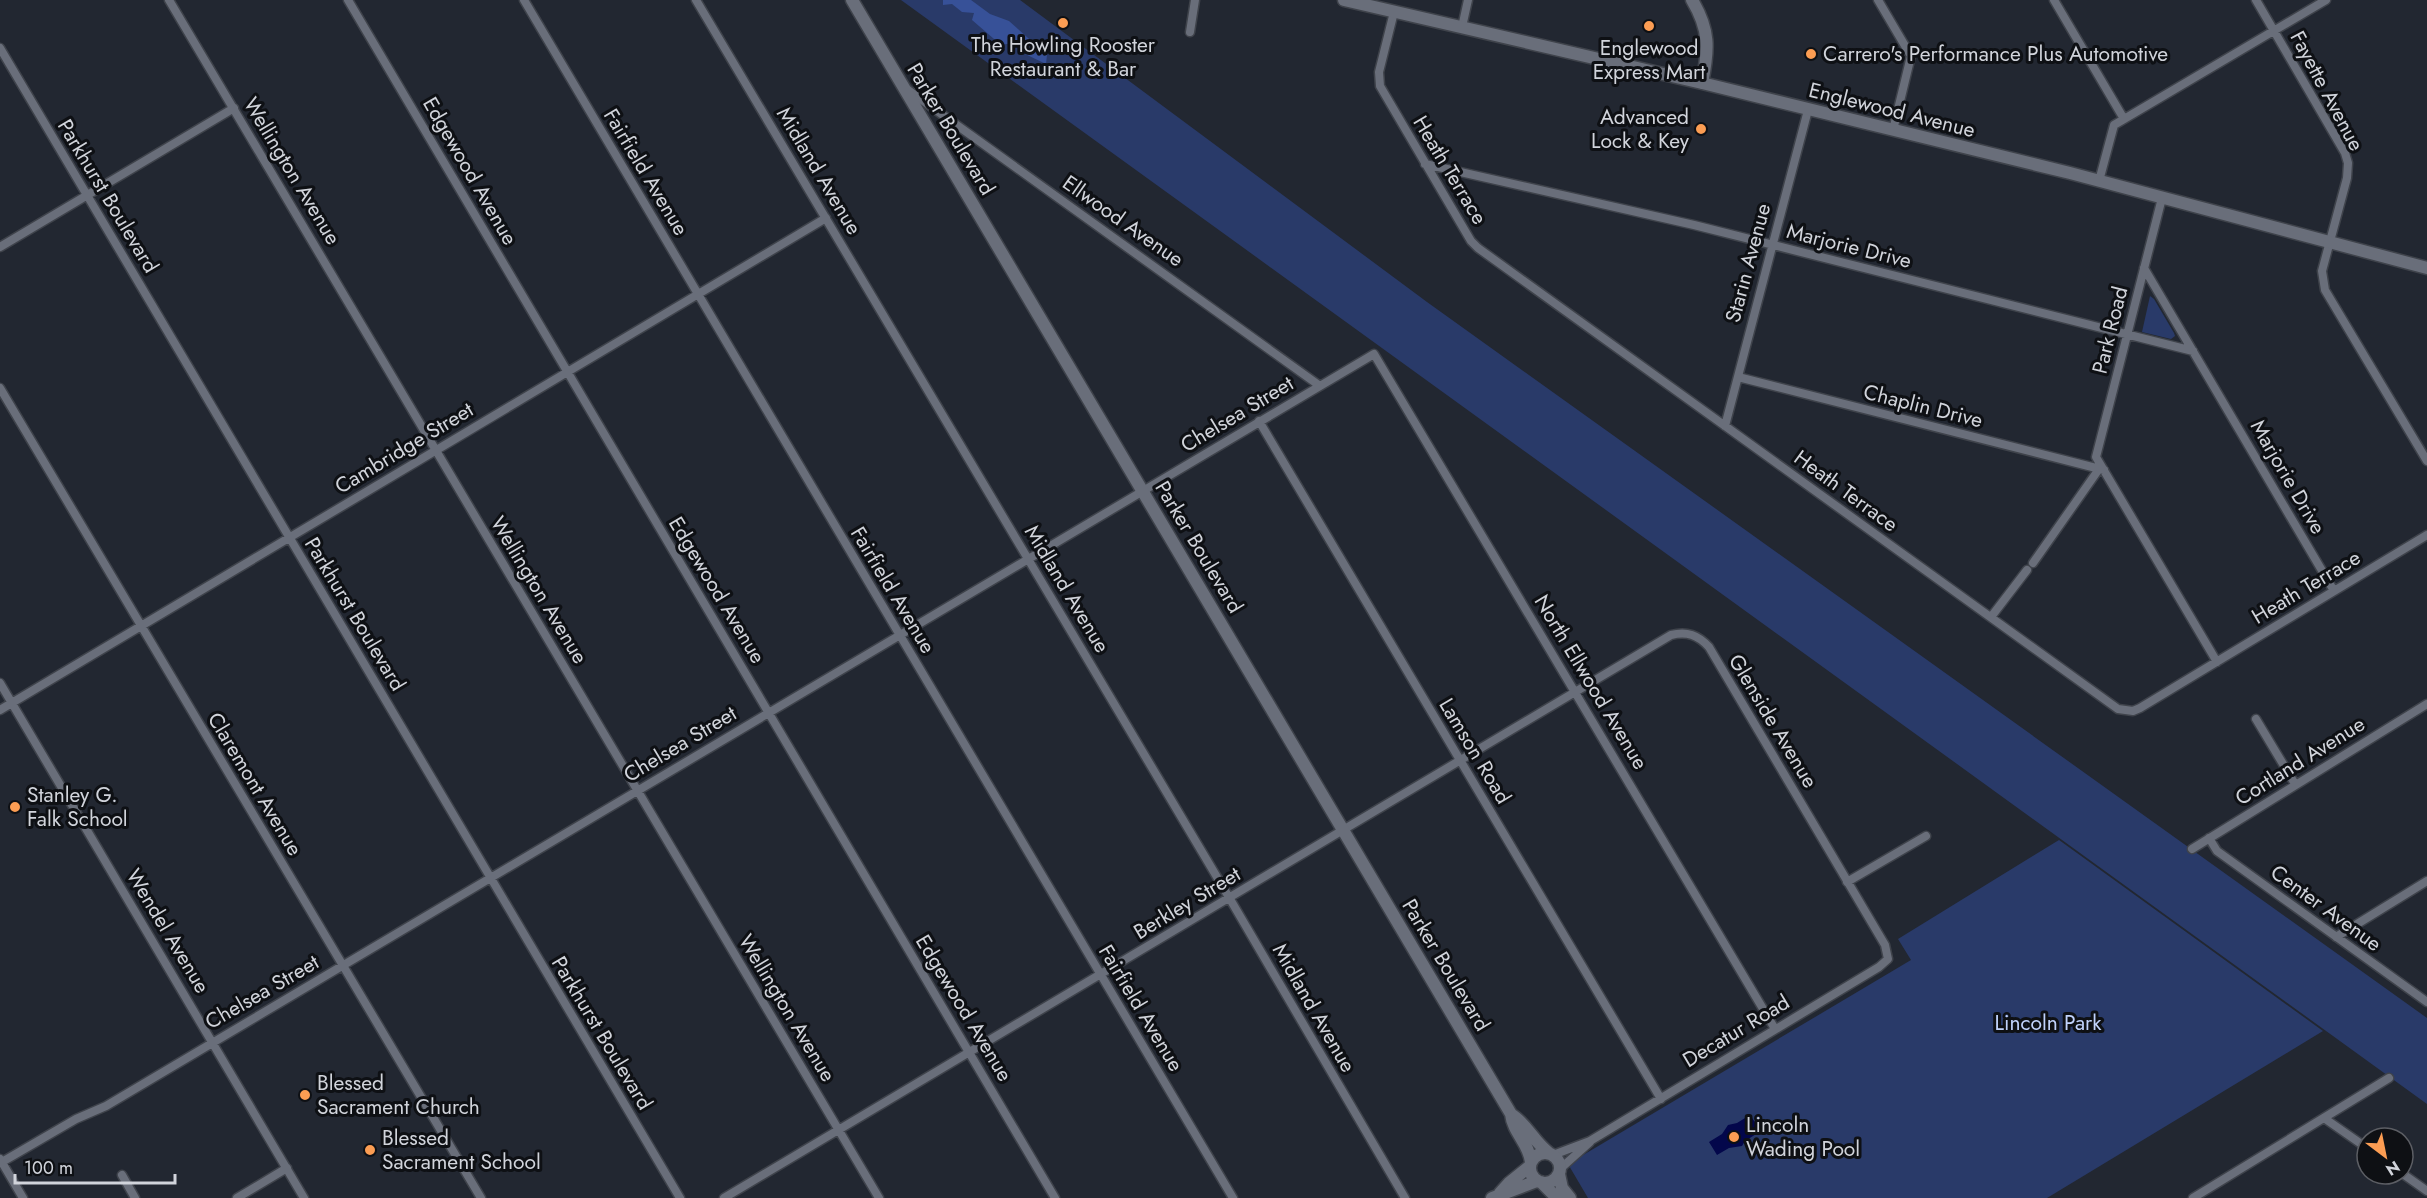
<svg xmlns="http://www.w3.org/2000/svg" width="2427" height="1198" viewBox="0 0 2427 1198" font-family="Jost,sans-serif">
  <style>
    .green { fill: #293a69 }
    .forest { fill: #375198 }
    .water { fill: #03074b }
    .lines { fill: none; stroke-linecap: round; stroke-linejoin: round }
    .street-casing { stroke: #3f434b; stroke-width: 11 }
    .secondary-casing { stroke: #3f434b; stroke-width: 15 }
    .street { stroke: #696e7a; stroke-width: 8 }
    .secondary { stroke: #696e7a; stroke-width: 12 }
    .poi-dot { fill: #fc9d53; stroke: #0e1014; stroke-width: 2 }
    .labels { text-anchor: middle; dominant-baseline: central; stroke-width: 6; stroke-linejoin: round; paint-order: stroke }
    .poi-label { font-size: 21px; fill: #d1d4db; stroke: #0e1014; text-anchor: start }
    .street-label { font-size: 21px; fill: #d1d4db; stroke: #0e1014 }
    .park-label { font-size: 21px; fill: #c1d3fc; stroke: #0e1014 }
  </style>
  <rect width="100%" height="100%" fill="#222731"/>
  <path class="green" d="M 901,0 L 1020,0 L 1427,302 L 2427,1018 L 2427,1104 Z
    M 2150,296 L 2154,299 L 2174,333 L 2175,336 L 2171,339 L 2142,332 Z
    M 2059,840 L 2323,1031 L 2047,1198 L 1588,1198 L 1568,1164 L 1911,960 L 1898,939 Z"/>
  <path class="forest" d="M 943,0 L 971,0 L 990,14 L 1009,21 L 1047,55 L 1046,64 L 1025,54 L 1013,43 L 1001,45 L 972,20 L 974,13 L 962,12 L 952,4 L 943,5 Z"/>
  <path class="water" d="M 1750,1115 L 1761,1131 L 1745,1141 L 1742,1146 L 1729,1148 L 1717,1155 L 1709,1142 L 1722,1134 L 1728,1125 L 1737,1123 Z"/>
  <g class="lines">
    <defs>
      <path id="street" d="M 169,0 L 879,1198
        M 348,0 L 1055,1198
        M 524,0 L 1233,1198
        M 696,0 L 1230,899 L 1405,1198
        M 1878,0 L 1911,56 L 1893,130
        M 2054,0 L 2124,119
        M 2256,0 L 2345,153 L 2348,163 L 2347,178 L 2322,271 L 2325,290 L 2427,461
        M 1394,12 L 1379,72 L 1380,86 L 1471,241 L 1478,248 L 2118,709 L 2133,711 L 2140,708 L 2427,535
        M 1462,27 L 1468,0
        M 1190,32 L 1195,0
        M 0,48 L 680,1198
        M 908,90 L 1320,386
        M 1425,164 L 1694,225 L 2193,351
        M 2099,181 L 2114,125 L 2326,0
        M 2162,198 L 2096,457 L 2217,662
        M 0,247 L 234,108
        M 2144,268 L 2334,591
        M 1738,377 L 2104,470
        M 0,388 L 481,1198
        M 1259,421 L 1661,1099
        M 1725,426 L 1808,110
        M 2033,563 L 2099,469
        M 1991,617 L 2027,570
        M 0,683 L 304,1198
        M 0,710 L 826,218
        M 2256,719 L 2295,784
        M 2209,838 L 2217,851 L 2427,1002
        M 2192,849 L 2427,704
        M 1847,882 L 1926,836
        M 2336,937 L 2427,881
        M 2324,1118 L 2367,1148
        M 0,1159 L 23,1198
        M 2,1162 L 76,1119 L 106,1106 L 1374,354 L 1775,1029
        M 1560,1169 L 1590,1142
        M 2403,1174 L 2427,1191
        M 122,1175 L 135,1198
        M 237,1198 L 287,1168
        M 724,1198 L 1671,635 C 1687,631 1698,635 1709,647 L 1885,945 L 1888,959 L 1879,967 L 1590,1141 L 1553,1155
        M 2193,1198 L 2389,1078"/>
      <path id="secondary" d="M 852,0 L 1511,1114 C 1513,1133 1529,1143 1531,1162
        M 1344,0 L 1702,83 L 2070,173 L 2427,268
        M 1692,0 C 1710,30 1709,49 1702,83
        M 1511,1114 C 1527,1124 1534,1142 1549,1153
        M1530 1168a15 15 0 1 1 30 0a15 15 0 1 1-30 0Z
        M 1559,1174 L 1562,1188 L 1570,1198
        M 1541,1182 L 1557,1198
        M 1500,1193 L 1509,1183 L 1530,1166
        M 1492,1198 L 1537,1181"/>
    </defs>
    <use href="#street" class="street-casing"/>
    <use href="#secondary" class="secondary-casing"/>
    <use href="#street" class="street"/>
    <use href="#secondary" class="secondary"/>
  </g>
  <g class="poi-dot">
    <circle cx="1063" cy="23" r="6"/>
    <circle cx="1649" cy="26" r="6"/>
    <circle cx="1811" cy="54" r="6"/>
    <circle cx="1701" cy="129" r="6"/>
    <circle cx="15" cy="807" r="6"/>
    <circle cx="305" cy="1095" r="6"/>
    <circle cx="1734" cy="1137" r="6"/>
    <circle cx="370" cy="1150" r="6"/>
  </g>
  <g class="labels">
    <g class="poi-label">
      <text x="1063" y="45" text-anchor="middle">The Howling Rooster<tspan x="1063" dy="24">Restaurant &amp; Bar</tspan></text>
      <text x="1649" y="48" text-anchor="middle">Englewood<tspan x="1649" dy="24">Express Mart</tspan></text>
      <text x="1823" y="54">Carrero's Performance Plus Automotive</text>
      <text x="1689" y="117" text-anchor="end">Advanced<tspan x="1689" dy="24">Lock &amp; Key</tspan></text>
      <text x="27" y="795">Stanley G.<tspan x="27" dy="24">Falk School</tspan></text>
      <text x="317" y="1083">Blessed<tspan x="317" dy="24">Sacrament Church</tspan></text>
      <text x="1746" y="1125">Lincoln<tspan x="1746" dy="24">Wading Pool</tspan></text>
      <text x="382" y="1138">Blessed<tspan x="382" dy="24">Sacrament School</tspan></text>
    </g>
    <g class="street-label">
      <text transform="translate(2327 91) rotate(62)">Fayette Avenue</text>
      <text transform="translate(1892 110) rotate(14)">Englewood Avenue</text>
      <text transform="translate(951 129) rotate(59)">Parker Boulevard</text>
      <text transform="translate(1450 170) rotate(59)">Heath Terrace</text>
      <text transform="translate(292 171) rotate(59)">Wellington Avenue</text>
      <text transform="translate(470 171) rotate(60)">Edgewood Avenue</text>
      <text transform="translate(819 171) rotate(59)">Midland Avenue</text>
      <text transform="translate(646 172) rotate(59)">Fairfield Avenue</text>
      <text transform="translate(108 196) rotate(59)">Parkhurst Boulevard</text>
      <text transform="translate(1123 221) rotate(35)">Ellwood Avenue</text>
      <text transform="translate(1849 246) rotate(14)">Marjorie Drive</text>
      <text transform="translate(1748 263) rotate(-75)">Starin Avenue</text>
      <text transform="translate(2110 330) rotate(-76)">Park Road</text>
      <text transform="translate(1923 406) rotate(14)">Chaplin Drive</text>
      <text transform="translate(1237 414) rotate(-31)">Chelsea Street</text>
      <text transform="translate(404 448) rotate(-31)">Cambridge Street</text>
      <text transform="translate(2288 477) rotate(60)">Marjorie Drive</text>
      <text transform="translate(1846 491) rotate(36)">Heath Terrace</text>
      <text transform="translate(1199 547) rotate(59)">Parker Boulevard</text>
      <text transform="translate(2306 587) rotate(-31)">Heath Terrace</text>
      <text transform="translate(1067 589) rotate(59)">Midland Avenue</text>
      <text transform="translate(539 590) rotate(59)">Wellington Avenue</text>
      <text transform="translate(717 590) rotate(59)">Edgewood Avenue</text>
      <text transform="translate(893 590) rotate(59)">Fairfield Avenue</text>
      <text transform="translate(355 614) rotate(59)">Parkhurst Boulevard</text>
      <text transform="translate(1591 682) rotate(59)">North Ellwood Avenue</text>
      <text transform="translate(1773 721) rotate(59)">Glenside Avenue</text>
      <text transform="translate(680 744) rotate(-31)">Chelsea Street</text>
      <text transform="translate(1475 751) rotate(59)">Lamson Road</text>
      <text transform="translate(2300 761) rotate(-32)">Cortland Avenue</text>
      <text transform="translate(255 784) rotate(59)">Claremont Avenue</text>
      <text transform="translate(1187 903) rotate(-31)">Berkley Street</text>
      <text transform="translate(2326 908) rotate(36)">Center Avenue</text>
      <text transform="translate(168 931) rotate(59)">Wendel Avenue</text>
      <text transform="translate(1446 965) rotate(59)">Parker Boulevard</text>
      <text transform="translate(262 992) rotate(-30)">Chelsea Street</text>
      <text transform="translate(787 1008) rotate(59)">Wellington Avenue</text>
      <text transform="translate(964 1008) rotate(59)">Edgewood Avenue</text>
      <text transform="translate(1141 1008) rotate(59)">Fairfield Avenue</text>
      <text transform="translate(1314 1008) rotate(60)">Midland Avenue</text>
      <text transform="translate(1736 1031) rotate(-31)">Decatur Road</text>
      <text transform="translate(602 1033) rotate(59)">Parkhurst Boulevard</text>
    </g>
    <g class="park-label">
      <text x="2048" y="1023">Lincoln Park</text>
    </g>
  </g>
  <g transform="translate(2385 1156) rotate(148)"><circle r="28" fill="#0e1014" stroke="#5c5e64" stroke-width="1.5"/>
  <path d="M0-4.5L10 22L0 15L-10 22Z" fill="#fc9d53"/>
  <text y="-9" font-size="16" font-weight="bold" text-anchor="middle" fill="#d1d4db">N</text>
  </g>
  <path d="M15 1174v9h160v-9" fill="none" stroke="#d1d4db" stroke-width="3"/>
  <text x="24" y="1174" font-size="18" fill="#d1d4db" stroke="#0e1014" stroke-width="4.5" paint-order="stroke">100 m</text>
</svg>
